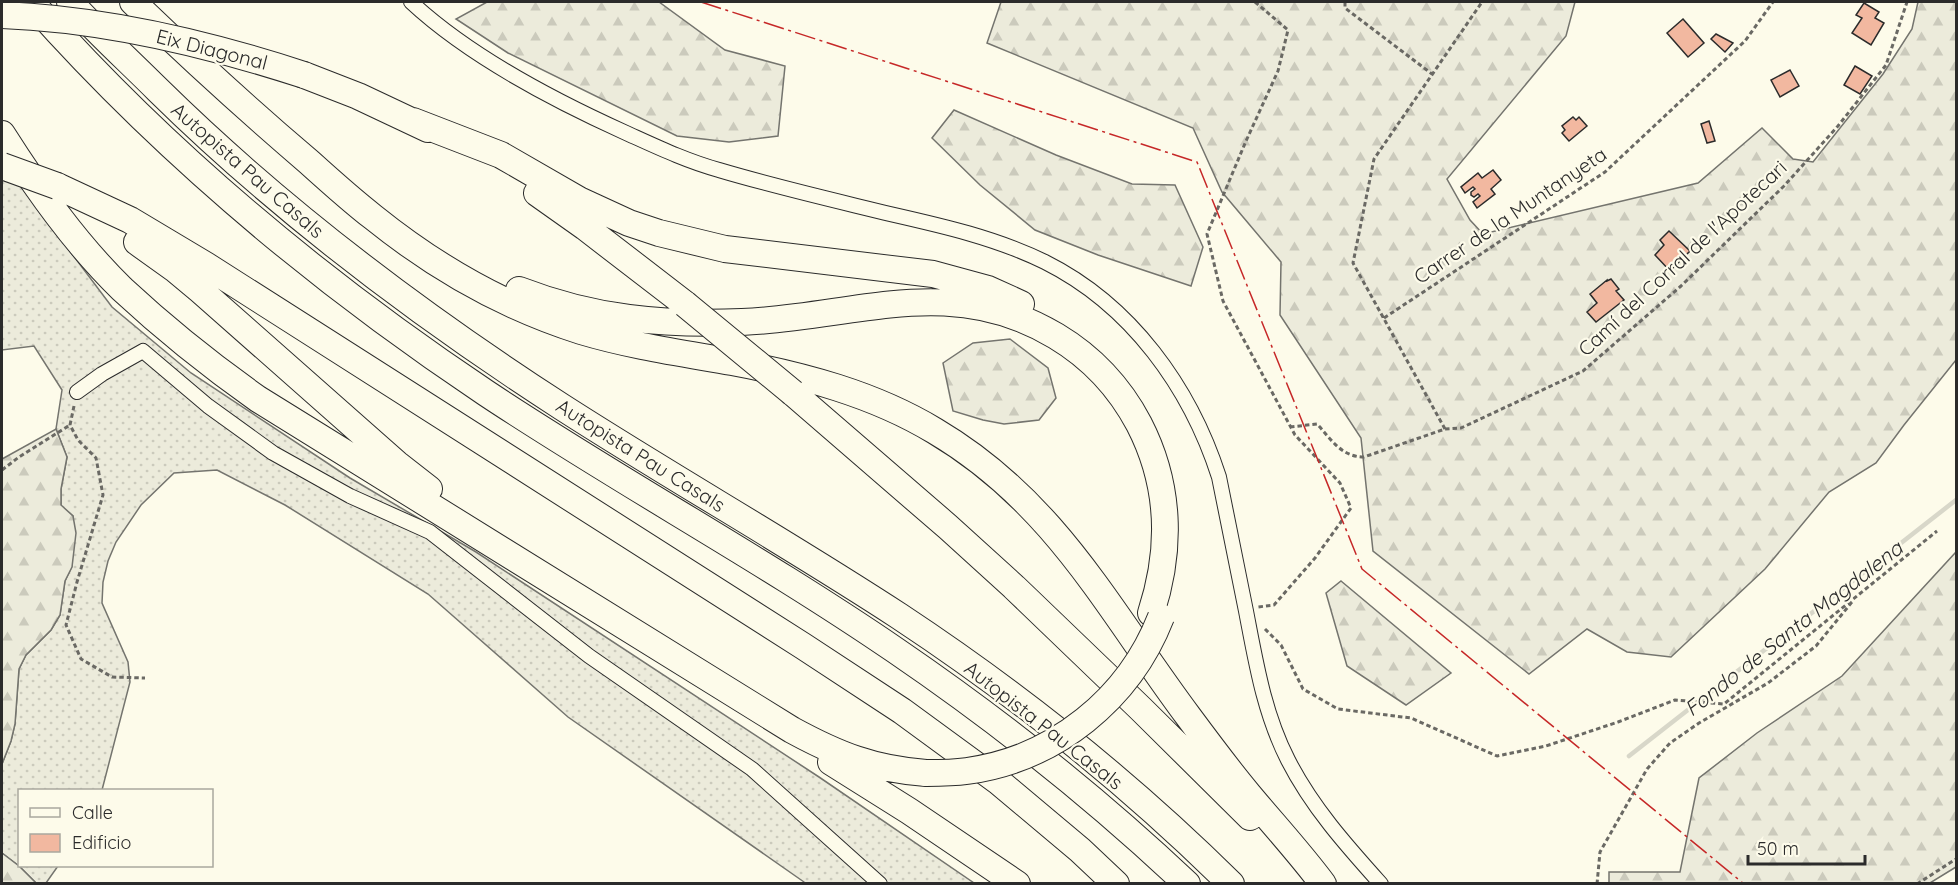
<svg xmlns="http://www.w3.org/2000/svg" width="1958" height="885" viewBox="0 0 1958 885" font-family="Quicksand,sans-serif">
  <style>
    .grass { fill: url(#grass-dots); stroke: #74746e; stroke-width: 1.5 }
    .forest { fill: url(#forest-firs); stroke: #74746e; stroke-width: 1.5 }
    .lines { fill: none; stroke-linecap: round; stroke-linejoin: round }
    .stream { stroke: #d8d7c9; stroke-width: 4.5 }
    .building { fill: #f2b8a0; stroke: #2b2b2b; stroke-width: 1.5 }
    .street-casing { stroke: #2b2b2b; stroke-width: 16 }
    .highway-casing { stroke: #2b2b2b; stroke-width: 28 }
    .path { stroke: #6a6964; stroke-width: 3; stroke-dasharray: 4.5 3; stroke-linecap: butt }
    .street { stroke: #fdfbea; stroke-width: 14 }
    .highway { stroke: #fdfbea; stroke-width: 26 }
    .highway-bridge-casing { stroke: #2b2b2b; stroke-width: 28; stroke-linecap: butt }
    .highway-bridge { stroke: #fdfbea; stroke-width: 26 }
    .power { stroke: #c62828; stroke-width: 1.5; stroke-dasharray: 21 4.5 3 4.5; stroke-linecap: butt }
    .labels { text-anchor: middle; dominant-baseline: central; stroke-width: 4.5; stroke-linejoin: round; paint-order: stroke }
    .street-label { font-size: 20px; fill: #2b2b2b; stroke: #fdfbea }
    .water-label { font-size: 21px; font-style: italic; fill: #2b2b2b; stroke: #fdfbea }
  </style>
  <defs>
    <pattern id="grass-dots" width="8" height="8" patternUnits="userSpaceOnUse" patternTransform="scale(1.5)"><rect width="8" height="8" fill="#ecebdb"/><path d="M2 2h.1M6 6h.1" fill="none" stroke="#cbcabc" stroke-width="1.8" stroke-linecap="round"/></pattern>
    <pattern id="forest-firs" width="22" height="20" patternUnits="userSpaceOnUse" patternTransform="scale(1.5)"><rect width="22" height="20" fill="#ecebdb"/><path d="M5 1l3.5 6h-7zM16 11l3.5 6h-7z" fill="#cbcabc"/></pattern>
  </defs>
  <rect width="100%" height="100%" fill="#fdfbea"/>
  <path class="grass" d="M 2,161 L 112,307 L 191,373 L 350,478 L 476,552 L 819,777 L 974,883 L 807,884 L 804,882 L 568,717 L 428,594 L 285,505 L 217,470 L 174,473 L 141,505 L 116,542 L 108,561 L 103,582 L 102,603 L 128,662 L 130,682 L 102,790 L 20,790 L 20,866 L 58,866 L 46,883 L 36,883 L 19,866 L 2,853 L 2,764 L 11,741 L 15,724 L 19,669 L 26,655 L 51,630 L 60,615 L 65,581 L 72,566 L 73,516 L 61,506 L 61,489 L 67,457 L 56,429 L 62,390 L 34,346 L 2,350 Z"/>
  <path class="forest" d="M 487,2 L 659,2 L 725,50 L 785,66 L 778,136 L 729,142 L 677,136 L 508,53 L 456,19 Z
    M 1001,2 L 1575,2 L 1566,36 L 1447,179 L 1470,220 L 1483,234 L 1698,183 L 1762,128 L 1793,159 L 1813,162 L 1883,74 L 1912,29 L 1918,2 L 1956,2 L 1956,360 L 1904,425 L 1876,463 L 1829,492 L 1765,569 L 1671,657 L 1627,652 L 1587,629 L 1529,674 L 1373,551 L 1361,438 L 1280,315 L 1281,262 L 1222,192 L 1193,128 L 987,43 Z
    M 954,110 L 1056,155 L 1132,184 L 1175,185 L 1203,247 L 1191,286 L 1098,255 L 1035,230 L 980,185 L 932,138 Z
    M 1010,339 L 1048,368 L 1056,398 L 1039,420 L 1004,424 L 983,420 L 953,411 L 943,363 L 973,343 Z
    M 56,429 L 67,457 L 61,489 L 61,505 L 73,516 L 76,533 L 72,567 L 65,581 L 60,615 L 51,630 L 26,655 L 19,669 L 15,724 L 11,741 L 2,764 L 2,459 Z
    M 1956,552 L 1956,867 L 1930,883 L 1609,883 L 1609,872 L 1680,872 L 1699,778 L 1757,733 L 1842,676 Z
    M 1341,581 L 1451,673 L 1406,705 L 1347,666 L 1326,593 Z
    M 2,853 L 19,866 L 36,883 L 2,883 Z"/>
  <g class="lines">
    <path class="stream" d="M 1629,756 L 1956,500"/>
  </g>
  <path class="building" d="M 1864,3 L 1879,12 L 1875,18 L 1884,23 L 1871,45 L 1852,33 L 1862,18 L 1856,15 Z
    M 1683,19 L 1704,43 L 1688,57 L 1667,33 Z
    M 1716,34 L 1733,43 L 1725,52 L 1711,39 Z
    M 1855,66 L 1872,76 L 1860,94 L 1844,85 Z
    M 1790,70 L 1799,86 L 1780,97 L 1771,80 Z
    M 1573,117 L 1576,120 L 1579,117 L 1587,126 L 1569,141 L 1562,133 L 1565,130 L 1562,126 Z
    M 1709,121 L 1715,141 L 1707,143 L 1701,124 Z
    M 1493,170 L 1501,180 L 1491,189 L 1495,194 L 1477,208 L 1473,202 L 1480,196 L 1478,194 L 1474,197 L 1471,195 L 1471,192 L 1475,189 L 1473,187 L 1465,193 L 1461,187 L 1478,173 L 1482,178 Z
    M 1669,231 L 1690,251 L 1670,271 L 1655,255 L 1664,245 L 1660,240 Z
    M 1611,279 L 1619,289 L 1616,291 L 1624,300 L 1596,322 L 1587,312 L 1597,303 L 1590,294 L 1607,280 L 1607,281 Z"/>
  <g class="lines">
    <defs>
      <path id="street" d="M 411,2 C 469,56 551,99 624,132 C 655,146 686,161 719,170 C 776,187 833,200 890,214 C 943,226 996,238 1045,262 C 1131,305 1190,387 1219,477 C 1228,522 1237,567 1246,611 C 1256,663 1264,713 1288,760 C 1312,807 1346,845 1381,884
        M 77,392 L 102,374 L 143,351 L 208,406 L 273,453 L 350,496 L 430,532 L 589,656 L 752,769 L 880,884"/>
      <path id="highway" d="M 31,2 C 163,151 320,282 486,393 C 620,482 762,559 895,650 C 999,721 1096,798 1187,884
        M 70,2 C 98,33 129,61 158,90 C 281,211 418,314 562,407 C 674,479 789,544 899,616 C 1017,694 1130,784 1231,884
        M 133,2 C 190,57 248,110 309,162 C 330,181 351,200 373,217 C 435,267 505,307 581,331 C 631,346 681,353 732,362 C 802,375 874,394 935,431 C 1055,502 1108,609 1188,716 C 1208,743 1228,770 1249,795 C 1274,825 1300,853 1323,884
        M 304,75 L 358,96 L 428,129
        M 413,121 L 501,155 L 579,200 L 629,223 L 659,233 L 725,249 L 933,274 L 988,289 L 1021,304
        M 2,134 C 37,189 75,243 122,289 C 165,329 210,365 258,399 L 792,730 C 838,755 873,769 926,773
        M 57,186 L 130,220 L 207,266 L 803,646 L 902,711 L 999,782 L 1080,850 L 1116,884
        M 537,193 L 585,227 L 685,304
        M 137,242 L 176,270 L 200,290 L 397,464 L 429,489
        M 519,290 C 594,319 662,325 742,322 C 853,318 950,272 1056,336 C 1091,357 1120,388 1139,424 C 1170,484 1172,549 1151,613
        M 793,393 L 948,527 L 1014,587 L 1141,709 L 1250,817
        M 831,762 L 909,811 L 1017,884"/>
    </defs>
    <use href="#street" class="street-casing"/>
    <use href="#highway" class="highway-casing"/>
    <path class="path" d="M 1255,2 L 1288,30 L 1278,71 L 1246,141 L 1207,234 L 1223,301 L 1295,435 L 1340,483 L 1351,508 L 1315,558 L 1274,605 L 1258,607
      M 1345,2 L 1345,8 L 1432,74
      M 1384,318 L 1605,172 L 1745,41 L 1773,2
      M 74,406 L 70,425 L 78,440 L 96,458 L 103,495 L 77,582 L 66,625 L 81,659 L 112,677 L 145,678
      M 1290,427 L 1317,424 C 1331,439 1341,457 1364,457 L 1445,429 L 1461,428 L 1583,371 L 1681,286 L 1784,186 L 1838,126 L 1886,65 L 1907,2
      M 1445,429 L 1353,263 L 1374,159 L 1482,2
      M 2,470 L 19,457 L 70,425
      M 1265,629 L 1281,645 L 1303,689 L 1338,709 L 1411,718 L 1497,756 L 1546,746 L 1618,722 L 1675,700 L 1724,704 L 1937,531
      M 1597,884 L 1600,852 L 1647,769 L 1670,743 L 1699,723 L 1768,683 L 1816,646 L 1852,602
      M 1917,884 L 1956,859"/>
    <use href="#street" class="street"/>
    <use href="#highway" class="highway"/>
    <defs>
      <path id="highway-bridge" d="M 2,15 C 105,19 206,43 304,75
        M 2,166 L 57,186
        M 685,304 L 793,393
        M 926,773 C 939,773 953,773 967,771 C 1055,759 1129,699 1161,617"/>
    </defs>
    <use href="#highway-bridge" class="highway-bridge-casing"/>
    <use href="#highway-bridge" class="highway-bridge"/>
    <path class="power" d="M 701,2 L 1197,162 L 1362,569 L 1744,884"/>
  </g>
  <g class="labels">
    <g class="street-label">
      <text transform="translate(212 49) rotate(14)">Eix Diagonal</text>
      <text transform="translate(248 170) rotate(41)">Autopista Pau Casals</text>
      <text transform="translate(1510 215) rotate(-34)">Carrer de la Muntanyeta</text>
      <text transform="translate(1682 258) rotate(-43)">Camí del Corral de l'Apotecari</text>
      <text transform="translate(641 455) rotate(32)">Autopista Pau Casals</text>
      <text transform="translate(1044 725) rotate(38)">Autopista Pau Casals</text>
    </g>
    <g class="water-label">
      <text transform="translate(1793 628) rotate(-38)">Fondo de Santa Magdalena</text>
    </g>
  </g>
  <rect width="1958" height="885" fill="none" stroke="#2b2b2b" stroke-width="6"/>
  <rect x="18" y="789" width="195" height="78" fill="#fdfbea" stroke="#a9a89e" stroke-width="1.5"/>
  <rect x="30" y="808" width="30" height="9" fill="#fdfbea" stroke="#a9a89e" stroke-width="1.5"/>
  <text x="72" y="819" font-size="18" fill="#2b2b2b">Calle</text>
  <rect x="30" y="834" width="30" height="18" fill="#f2b8a0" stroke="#a9a89e" stroke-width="1.5"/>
  <text x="72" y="849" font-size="18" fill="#2b2b2b">Edificio</text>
  <path d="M1748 855v9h117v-9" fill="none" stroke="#2b2b2b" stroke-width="3"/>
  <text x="1757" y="855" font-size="18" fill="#2b2b2b" stroke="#fdfbea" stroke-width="4.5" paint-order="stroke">50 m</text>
</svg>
